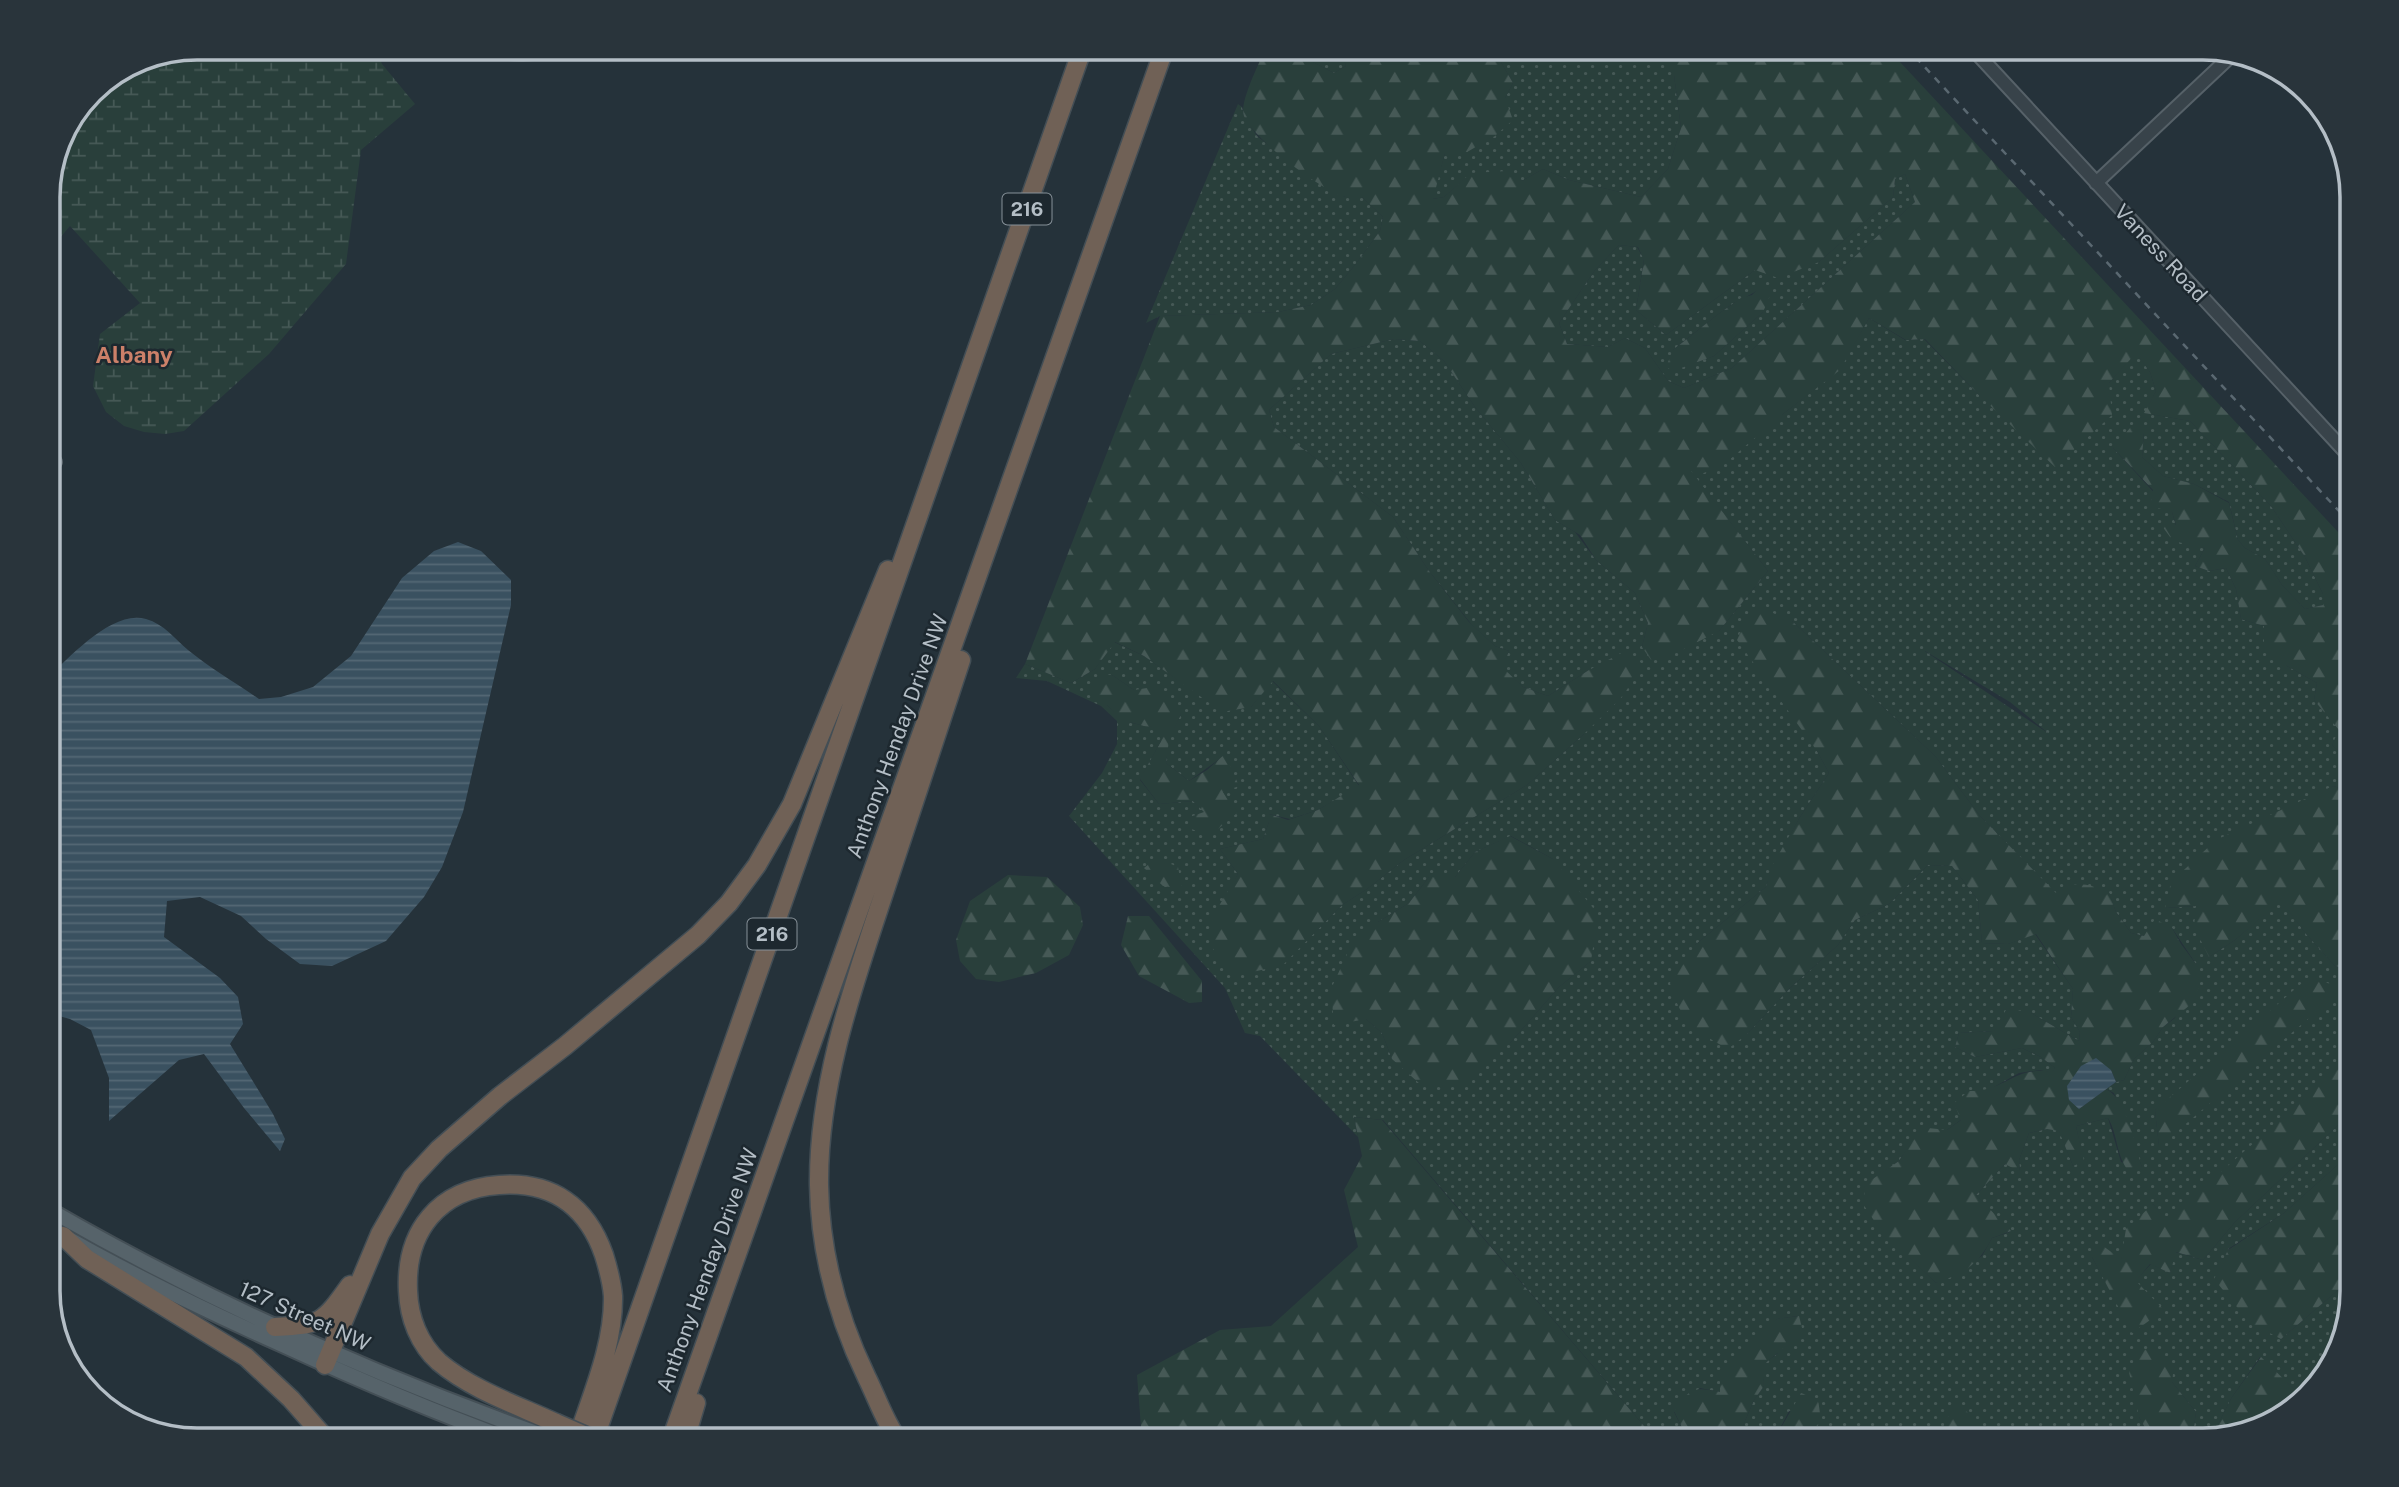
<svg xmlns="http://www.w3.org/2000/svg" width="2399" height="1487" viewBox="0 0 2399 1487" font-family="'Public Sans',sans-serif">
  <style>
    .grass { fill: url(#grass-dots); fill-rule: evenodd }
    .forest { fill: url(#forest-firs); fill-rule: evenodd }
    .wetland { fill: url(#wetland-marsh) }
    .water { fill: url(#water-rules) }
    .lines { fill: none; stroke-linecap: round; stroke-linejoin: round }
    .minor-casing { stroke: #566168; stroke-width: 16 }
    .major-casing { stroke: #444f56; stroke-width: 18 }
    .highway-casing { stroke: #434e55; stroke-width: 21 }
    .minor { stroke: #38434a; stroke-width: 12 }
    .major { stroke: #56636a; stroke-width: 14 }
    .highway { stroke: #706156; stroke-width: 18 }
    .rail { stroke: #5a6871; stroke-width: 2.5; stroke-dasharray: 7 7; stroke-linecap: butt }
    .highway-bridge-casing { stroke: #434e55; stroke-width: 21; stroke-linecap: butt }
    .highway-bridge { stroke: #706156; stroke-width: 18 }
    .labels { text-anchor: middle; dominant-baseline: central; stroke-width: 5; stroke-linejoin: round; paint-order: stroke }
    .shield { fill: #1d282f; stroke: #879199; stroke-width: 2 }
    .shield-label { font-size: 19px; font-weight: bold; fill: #b4bec6 }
    .street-label { font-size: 21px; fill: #b4bec6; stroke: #1d282f }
    .neighbourhood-label { font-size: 23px; font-weight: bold; fill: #cc8069; stroke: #1d282f }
    .rim { fill: none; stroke: #b4bec6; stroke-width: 3.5 }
  </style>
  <defs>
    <pattern id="grass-dots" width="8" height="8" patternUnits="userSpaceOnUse" patternTransform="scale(1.75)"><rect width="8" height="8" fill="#293f3b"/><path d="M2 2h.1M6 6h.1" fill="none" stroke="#465956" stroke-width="1.8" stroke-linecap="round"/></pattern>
    <pattern id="forest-firs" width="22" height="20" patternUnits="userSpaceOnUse" patternTransform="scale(1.75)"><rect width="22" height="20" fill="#293f3b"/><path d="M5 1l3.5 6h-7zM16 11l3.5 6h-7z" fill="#465956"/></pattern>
    <pattern id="wetland-marsh" width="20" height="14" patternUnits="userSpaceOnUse" patternTransform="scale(1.75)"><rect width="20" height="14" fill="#293f3b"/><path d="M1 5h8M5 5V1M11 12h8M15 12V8" fill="none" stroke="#465956"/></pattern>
    <pattern id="water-rules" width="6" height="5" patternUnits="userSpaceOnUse" patternTransform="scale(1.75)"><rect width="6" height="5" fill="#3a5160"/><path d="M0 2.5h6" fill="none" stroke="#546875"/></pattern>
  </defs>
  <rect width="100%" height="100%" fill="#25323a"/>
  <path class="grass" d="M 1265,47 L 1340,47 L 1346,66 L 1334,73 L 1303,57 L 1273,49 L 1263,54 Z
    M 1497,47 L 1674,47 L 1674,75 L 1681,128 L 1668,169 L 1641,197 L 1569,180 L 1543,169 L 1522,181 L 1472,173 L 1444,197 L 1432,199 L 1445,153 L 1505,98 L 1513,83 L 1495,52 Z
    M 1238,104 L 1242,107 L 1244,116 L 1257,136 L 1308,176 L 1345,197 L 1362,197 L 1383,217 L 1380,231 L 1355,265 L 1335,289 L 1311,305 L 1278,312 L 1160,316 L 1146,323 Z
    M 1905,174 L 1915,202 L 1732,368 L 1684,388 L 1668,381 L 1645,348 L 1625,338 L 1608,347 L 1567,344 L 1559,323 L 1595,270 L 1619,245 L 1637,247 L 1644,259 L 1636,310 L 1666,335 L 1755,270 L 1819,262 L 1893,197 L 1895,179 ZM 1760,288 L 1763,312 L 1714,356 L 1691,364 L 1673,350 C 1692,335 1711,319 1731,305 C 1741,298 1751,296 1760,288 Z
    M 1869,318 L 1905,340 L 1924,339 L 1980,396 L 2109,383 L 2136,352 L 2150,372 L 2156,391 L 2145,413 L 2190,421 L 2271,506 L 2305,557 L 2323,594 L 2323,605 L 2305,609 L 2282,585 L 2265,559 L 2245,548 L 2238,540 L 2229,502 L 2194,484 L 2163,476 L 2142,457 L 2144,432 L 2113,448 L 2172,512 L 2176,526 L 2163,526 L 2205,548 L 2195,566 L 2209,571 L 2226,568 L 2236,589 L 2241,619 L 2264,626 L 2287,666 L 2317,683 L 2314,700 L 2340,730 L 2332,745 L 2352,763 L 2352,792 L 2333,786 L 2165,908 L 2196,906 L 2209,957 L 2235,940 L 2281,900 L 2307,935 L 2335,966 L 2352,970 L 2352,1072 L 2338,1070 L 2166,1221 L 2153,1204 L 2121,1259 L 2092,1257 L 2133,1333 L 2136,1280 L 2151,1264 L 2170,1273 L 2175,1252 L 2203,1260 L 2235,1222 L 2352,1112 L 2352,1152 L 2284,1213 L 2228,1249 L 2281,1339 L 2352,1278 L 2352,1291 L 2332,1366 L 2301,1396 L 2260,1357 L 2232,1397 L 2211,1438 L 2192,1440 L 2196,1412 L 2172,1382 L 2139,1417 L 2152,1440 L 2024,1440 L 2014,1429 L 1980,1426 L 1939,1436 L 1935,1440 L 1803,1440 L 1821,1420 L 1789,1411 L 1774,1440 L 1733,1440 L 1739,1435 L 1754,1400 L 1764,1386 L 1762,1365 L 1777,1354 L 1798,1316 L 1777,1319 L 1720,1392 L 1700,1388 L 1674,1412 L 1688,1440 L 1656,1440 L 1383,1120 L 1354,1117 L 1358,1137 L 1260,1036 L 1245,1033 L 1225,988 L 1069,816 L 1102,773 L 1117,744 L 1117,721 L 1101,706 L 1047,681 L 1016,678 L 1025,664 L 1071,683 L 1095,669 L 1114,642 L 1144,656 L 1178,680 L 1251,707 L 1272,681 L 1319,726 L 1359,786 L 1318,810 L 1290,819 L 1269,814 L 1269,822 L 1263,839 L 1220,849 L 1238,874 L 1231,888 L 1301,946 L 1342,905 L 1367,889 L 1404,860 L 1527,785 L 1584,734 L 1589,670 L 1548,696 L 1523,687 L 1501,667 L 1509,651 L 1495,646 L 1472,625 L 1429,571 L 1393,517 L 1274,427 L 1269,410 L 1331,354 L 1394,339 L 1420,341 L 1444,361 L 1475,407 L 1521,463 L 1555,520 L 1575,532 L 1596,560 L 1635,593 L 1648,623 L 1642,647 L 1719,631 L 1768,571 L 1682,460 L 1783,414 L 1839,370 ZM 1792,621 L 1935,756 L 1980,816 L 2056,894 L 2109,893 L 2116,912 L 2131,933 L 2144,936 L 2172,928 L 2196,964 L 2175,1018 L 2163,1027 L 2153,1042 L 2134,1059 L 2124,1080 L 2116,1082 L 2106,1089 L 2114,1093 L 2142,1167 L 2121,1162 L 2108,1118 L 2076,1126 L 2083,1160 L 2073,1166 L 2059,1130 L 2047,1129 L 2029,1133 L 2019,1160 L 2020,1171 L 2005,1164 L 1976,1195 L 2010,1232 L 1992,1238 L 1982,1256 L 1936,1283 L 1910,1258 L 1864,1186 L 1899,1161 L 1912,1142 L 1947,1130 L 1962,1119 L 1985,1092 L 2019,1073 L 2040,1070 L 2052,1073 L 2055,1068 L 2041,1057 L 2022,1048 L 1975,1057 L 1955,1047 L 1959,1033 L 1994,1031 L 2031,1013 L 2079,1041 L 2080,1032 L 2071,1017 L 2073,989 L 2035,934 L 2008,944 L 1982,943 L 1978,900 L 1952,866 L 1928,865 L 1889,904 L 1855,920 L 1838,945 L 1788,990 L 1747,1034 L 1695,945 L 1766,887 L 1773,866 L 1800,817 L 1829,773 L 1817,751 ZM 1925,651 L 2010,702 L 2048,733 L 1926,652 ZM 1112,675 L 1134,690 L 1181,714 L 1168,740 L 1166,763 L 1189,781 L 1225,755 L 1223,791 L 1191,829 L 1205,812 L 1193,801 L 1159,804 L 1140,780 L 1161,741 L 1161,727 C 1136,726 1125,723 1107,705 ZM 1511,836 L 1553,859 L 1591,961 L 1559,987 L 1510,1043 L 1392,1059 L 1382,1033 L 1366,1019 L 1378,922 L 1409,903 L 1429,877 L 1455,877 L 1475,852 ZM 2340,987 L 2336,994 L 2159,1146 L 2155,1110 Z"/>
  <path class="forest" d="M 1340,47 L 1497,47 L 1495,52 L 1513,83 L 1505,98 L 1513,120 L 1495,136 L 1467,152 L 1445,153 L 1433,199 L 1444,197 L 1471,173 L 1507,171 L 1522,181 L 1543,169 L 1569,180 L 1641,197 L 1668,169 L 1681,128 L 1674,75 L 1674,47 L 1886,47 L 2352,547 L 2348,577 L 2352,582 L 2352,763 L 2332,745 L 2339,730 L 2314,700 L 2317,683 L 2287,666 L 2264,646 L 2264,626 L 2241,619 L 2236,589 L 2226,568 L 2209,571 L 2195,566 L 2205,548 L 2173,541 L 2162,526 L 2176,525 L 2172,512 L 2150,506 L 2153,490 L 2113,448 L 2136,421 L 2144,432 L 2142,457 L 2163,476 L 2194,484 L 2229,503 L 2238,540 L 2245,548 L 2265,559 L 2282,585 L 2305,609 L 2323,605 L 2323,594 L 2305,557 L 2271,506 L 2190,421 L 2144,413 L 2156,391 L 2150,372 L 2136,353 L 2109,383 L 2112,415 L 2055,467 L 1980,396 L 1925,339 L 1906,340 L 1869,318 L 1840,370 L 1783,414 L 1722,466 L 1701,474 L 1685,463 L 1768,571 L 1719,631 L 1680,651 L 1651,660 L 1642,647 L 1648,623 L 1635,593 L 1596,560 L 1580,535 L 1555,520 L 1521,463 L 1475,407 L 1444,361 L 1420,341 L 1394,339 L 1331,354 L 1269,410 L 1274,427 L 1393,517 L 1429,571 L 1469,622 L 1495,646 L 1509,651 L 1502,667 L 1523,687 L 1548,696 L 1589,670 L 1627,650 L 1641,663 L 1639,673 L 1620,699 L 1584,734 L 1527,785 L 1404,860 L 1367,889 L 1342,905 L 1283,965 L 1235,976 L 1210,945 L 1213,916 L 1238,874 L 1220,849 L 1263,839 L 1269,822 L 1269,814 L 1288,820 L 1318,810 L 1359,785 L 1319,726 L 1273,681 L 1251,707 L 1222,712 L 1144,656 L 1115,642 L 1095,669 L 1071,683 L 1025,664 L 1160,316 L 1278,312 L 1311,305 L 1335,289 L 1355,265 L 1380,231 L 1383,217 L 1362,197 C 1357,197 1351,198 1346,197 C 1323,192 1252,138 1244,116 C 1239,104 1257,68 1263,54 L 1273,49 L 1303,57 L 1334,73 L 1346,66 ZM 1905,174 L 1915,202 L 1732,368 L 1684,388 L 1668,381 L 1645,348 L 1625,338 L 1608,347 L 1567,344 L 1559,323 L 1595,270 L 1619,245 L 1638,247 L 1644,260 L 1636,310 L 1666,335 L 1755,270 L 1778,278 L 1819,262 L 1893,197 L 1895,179 Z
    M 1760,287 L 1769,288 L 1772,291 L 1763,312 L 1714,356 L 1673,371 L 1666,367 L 1673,350 L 1717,315 L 1741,298 L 1752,295 Z
    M 1763,609 L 1792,621 L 1935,756 L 1980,816 L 2056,893 C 2074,879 2088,884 2109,892 L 2116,912 L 2131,933 L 2144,936 L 2155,919 L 2172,928 L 2181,944 L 2196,964 L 2200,985 L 2190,1005 L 2163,1027 L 2153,1042 L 2134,1059 L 2124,1080 L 2116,1082 L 2111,1070 L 2079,1109 L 2106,1089 C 2128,1101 2134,1144 2142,1167 L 2130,1173 C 2115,1155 2119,1137 2108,1118 L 2076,1126 L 2084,1161 L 2073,1166 L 2059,1131 L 2047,1129 L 2029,1133 L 2019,1160 L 2020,1172 L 2005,1164 L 1976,1195 L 2011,1231 L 1992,1238 C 1978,1265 1965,1273 1936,1283 L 1881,1231 L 1865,1207 L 1864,1185 L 1899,1161 L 1912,1141 L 1928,1128 L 1947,1130 L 1961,1120 L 1954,1103 L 1969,1091 C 2005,1092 2014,1065 2052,1072 L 2055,1068 L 2041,1057 L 2022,1048 L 1975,1057 L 1955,1047 L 1959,1033 L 1994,1031 L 2007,1008 L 2031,1013 L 2079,1041 L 2080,1032 L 2071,1017 L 2073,989 L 2036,934 L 2008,944 L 1982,943 L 1978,900 L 1952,866 L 1928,865 L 1889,904 L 1855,920 L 1838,945 L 1789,989 L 1747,1034 L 1728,1049 C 1694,1030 1681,1022 1670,983 L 1695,945 L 1766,887 L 1772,866 L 1800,817 L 1829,773 L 1817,751 L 1737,640 L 1746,618 Z
    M 1099,674 L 1112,675 L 1134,690 L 1160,686 L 1181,714 L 1169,740 L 1166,763 L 1189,781 L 1207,770 L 1225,754 L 1239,786 L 1223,792 L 1237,813 L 1211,835 L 1191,829 L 1187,818 L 1204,812 L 1193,801 L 1159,804 L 1140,779 L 1161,741 L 1161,728 L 1144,726 L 1122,720 L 1107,705 L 1090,695 Z
    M 2333,786 L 2352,792 L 2352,970 L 2335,966 L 2307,935 L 2281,901 L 2235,940 L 2209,957 L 2194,927 L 2196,906 L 2165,908 L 2171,882 L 2216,840 Z
    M 1510,836 L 1553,859 L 1598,914 L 1591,961 L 1559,987 L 1510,1043 L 1461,1083 L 1420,1084 L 1392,1059 L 1382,1033 L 1366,1019 L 1334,1025 L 1331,989 L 1349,950 L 1378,922 L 1409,903 L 1429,877 L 1455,877 L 1475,852 Z
    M 1157,858 L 1178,867 L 1182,889 L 1163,886 L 1144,868 Z
    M 1008,875 L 1047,877 L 1080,907 L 1083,925 L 1069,955 L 1036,973 L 999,982 L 976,979 L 960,961 L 956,940 L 970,901 Z
    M 1128,916 L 1149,916 L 1202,981 L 1202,1002 L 1189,1003 L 1139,976 L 1121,945 Z
    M 2309,977 L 2340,987 L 2337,994 L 2159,1147 L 2155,1110 Z
    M 2338,1069 L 2352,1072 L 2352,1112 L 2235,1222 L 2203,1260 L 2176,1252 L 2170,1273 L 2150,1264 L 2136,1281 L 2164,1310 L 2132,1333 L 2092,1257 L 2103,1246 L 2121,1259 L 2126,1229 L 2153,1204 L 2166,1220 Z
    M 1354,1117 L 1382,1120 L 1656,1440 L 1142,1440 L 1137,1375 L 1220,1330 L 1271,1326 L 1358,1247 L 1344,1190 L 1362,1156 Z
    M 2352,1152 L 2352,1278 L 2281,1339 L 2250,1323 L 2214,1279 L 2228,1250 L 2284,1213 Z
    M 1799,1316 L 1803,1332 L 1763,1365 L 1764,1386 L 1754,1400 L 1739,1435 L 1733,1440 L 1688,1440 L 1674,1411 C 1690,1389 1692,1386 1720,1392 L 1720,1374 L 1735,1355 L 1777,1319 Z
    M 2156,1347 L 2174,1366 L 2172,1382 L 2196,1412 L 2192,1440 L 2152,1440 L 2139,1417 L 2129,1372 L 2138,1351 Z
    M 2261,1357 L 2301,1396 L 2277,1420 L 2211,1438 L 2232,1397 Z
    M 1801,1393 L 1818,1399 L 1821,1421 L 1803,1440 L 1774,1440 Z
    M 1956,1400 L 1980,1426 L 2014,1429 L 2024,1440 L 1935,1440 L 1939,1436 Z"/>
  <path class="wetland" d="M 196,47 L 375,47 L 382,64 L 415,104 L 361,150 L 346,264 L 269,354 L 184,431 L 165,434 L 144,432 L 124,426 L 106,412 L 93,386 L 100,334 L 140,303 L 70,226 L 48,252 L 48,187 L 62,131 L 91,91 L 140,58 Z"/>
  <path class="water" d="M 458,542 L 481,551 L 511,580 L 511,605 L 463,812 L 442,867 L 424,897 L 386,941 L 332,966 L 300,964 L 266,939 L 241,916 L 200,897 L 167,901 L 164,937 L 220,978 L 238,997 L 243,1024 L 230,1044 L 273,1114 L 285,1139 L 280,1151 L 244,1108 L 204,1054 L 179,1060 L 109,1121 L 109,1078 L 91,1030 L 70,1019 L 48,1013 L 48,677 C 70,657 113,609 146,619 C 164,624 175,639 188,650 C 210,668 236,683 259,699 L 281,697 L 313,687 L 351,656 L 402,578 L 434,551 Z
    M 2096,1058 L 2111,1070 L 2116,1082 L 2079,1109 L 2069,1100 L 2067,1086 L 2081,1066 Z"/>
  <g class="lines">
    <defs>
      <path id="minor" d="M 485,47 C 508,57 539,55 562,47
        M 1971,47 L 2352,459
        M 2096,183 L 2232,55
        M 48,293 L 50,299 L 48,314
        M 48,449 L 55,462"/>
      <path id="major" d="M 48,1209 C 209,1302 380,1378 556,1440
        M 48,1227 C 124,1271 204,1310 285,1346 C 359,1380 434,1412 511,1440"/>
      <path id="highway" d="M 63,1236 L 87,1259 L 246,1357 L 291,1399 L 327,1440
        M 275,1327 C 321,1325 323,1323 350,1285
        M 325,1365 L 380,1234 L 412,1178 L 439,1149 L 500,1096 L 565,1046 L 698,935 L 729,903 L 757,865 L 792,804 L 888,570
        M 556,1423 C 517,1405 472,1390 439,1362 C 419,1344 409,1318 408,1291 C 405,1231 439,1189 499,1185 C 552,1181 587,1206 604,1255 C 608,1268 612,1283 613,1296 C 614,1345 592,1394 577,1440
        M 594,1440 L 1083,47
        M 671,1440 L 1165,47
        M 685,1440 L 696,1403
        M 898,1440 C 885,1422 877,1398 867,1378 C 838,1318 820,1252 819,1185 C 818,1086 852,989 883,896 C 909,817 935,739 961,660"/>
    </defs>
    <use href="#minor" class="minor-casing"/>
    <use href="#major" class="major-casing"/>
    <use href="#highway" class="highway-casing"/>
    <use href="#minor" class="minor"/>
    <use href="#major" class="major"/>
    <use href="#highway" class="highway"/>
    <path class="rail" d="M 1906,47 L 2352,525"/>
    <defs>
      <path id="highway-bridge" d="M 556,1423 L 595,1440"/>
    </defs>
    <use href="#highway-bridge" class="highway-bridge-casing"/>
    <use href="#highway-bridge" class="highway-bridge"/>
  </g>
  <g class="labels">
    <g class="shield">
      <rect x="1002.5" y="193.5" width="49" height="31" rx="5"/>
      <rect x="747.5" y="918.5" width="49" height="31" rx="5"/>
    </g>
    <g class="shield-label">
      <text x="1027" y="209">216</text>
      <text x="772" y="934">216</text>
    </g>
    <g class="street-label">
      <text transform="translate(2161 253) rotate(47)">Vaness Road</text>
      <text transform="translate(897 736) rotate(-70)">Anthony Henday Drive NW</text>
      <text transform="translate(707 1270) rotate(-70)">Anthony Henday Drive NW</text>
      <text transform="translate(305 1316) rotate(24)">127 Street NW</text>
    </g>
    <g class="neighbourhood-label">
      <text x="134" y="354">Albany</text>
    </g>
  </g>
  <path d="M0 0H2399V1487H0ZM197 60H2203A137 137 0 0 1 2340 197V1291A137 137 0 0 1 2203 1428H197A137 137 0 0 1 60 1291V197A137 137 0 0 1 197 60Z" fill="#29343b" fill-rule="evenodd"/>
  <path class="rim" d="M197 60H2203A137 137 0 0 1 2340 197V1291A137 137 0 0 1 2203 1428H197A137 137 0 0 1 60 1291V197A137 137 0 0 1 197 60Z"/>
</svg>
